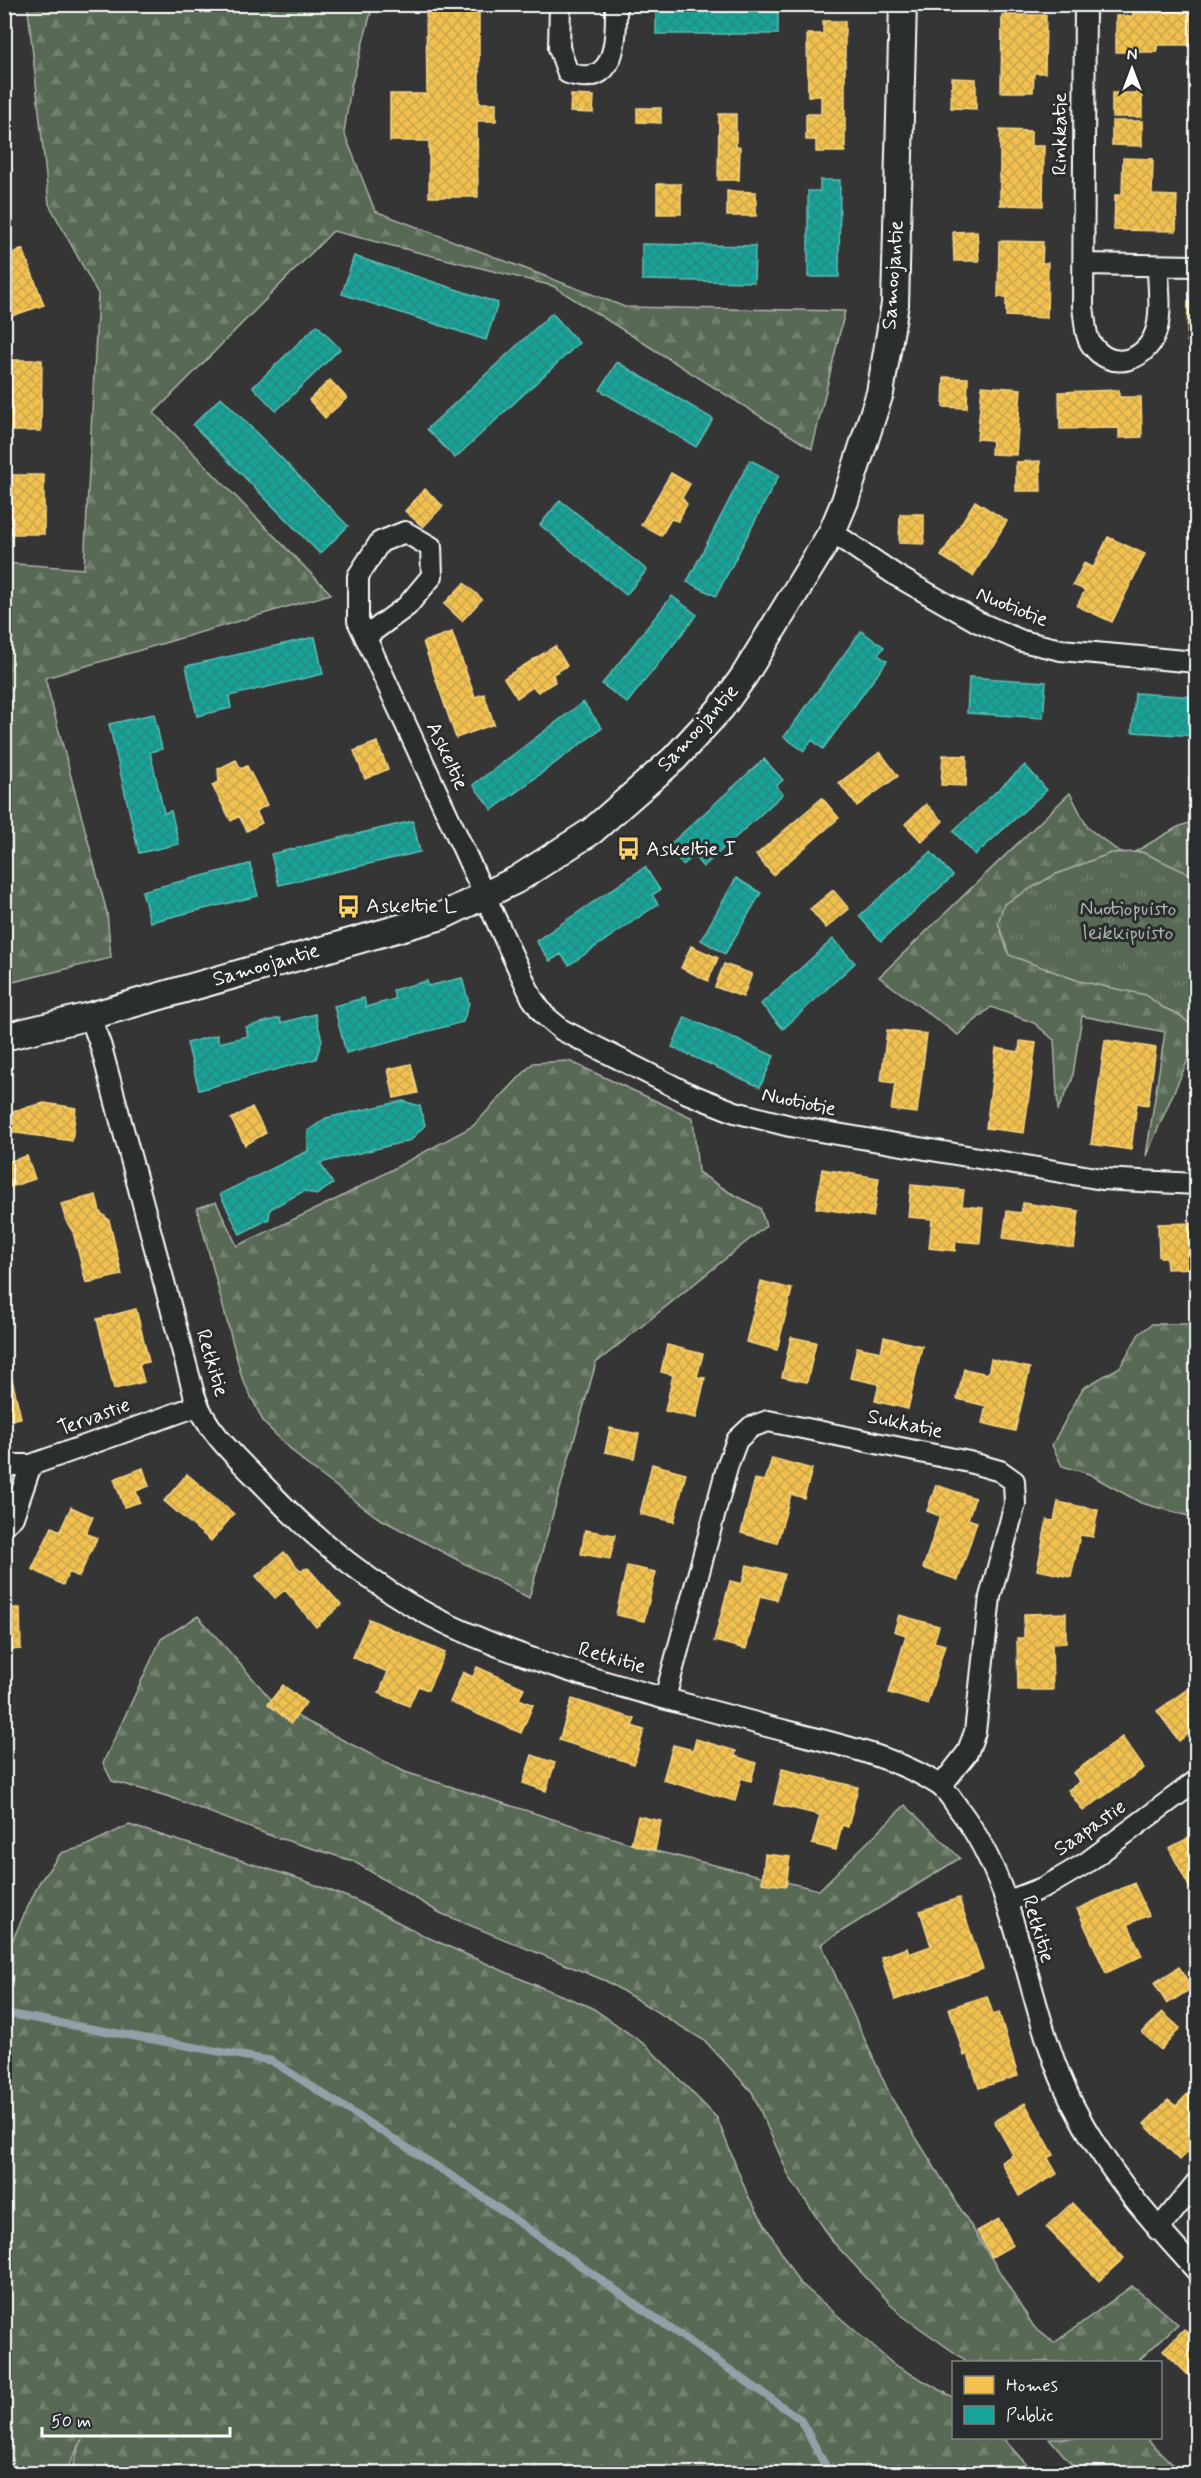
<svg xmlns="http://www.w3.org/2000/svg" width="1201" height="2478" viewBox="0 0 1201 2478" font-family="Mynerve,sans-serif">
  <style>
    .forest { fill: url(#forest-firs); stroke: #acb4aa; stroke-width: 1.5 }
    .park { fill: url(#park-tufts); stroke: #acb4aa; stroke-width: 1.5 }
    .homes { fill: url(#homes-cross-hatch); stroke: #f6d483; stroke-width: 1.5 }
    .public { fill: url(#public-cross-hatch); stroke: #5dbfb7; stroke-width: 1.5 }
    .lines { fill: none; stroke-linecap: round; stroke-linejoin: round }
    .stream { stroke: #92a1a8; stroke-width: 8 }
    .minor-casing { stroke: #fff; stroke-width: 24 }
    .tertiary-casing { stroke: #fff; stroke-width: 30 }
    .minor { stroke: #2a2d2e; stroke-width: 20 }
    .tertiary { stroke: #2a2d2e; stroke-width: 26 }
    .labels { text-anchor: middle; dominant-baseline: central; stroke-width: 6; stroke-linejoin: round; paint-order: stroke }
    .street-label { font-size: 21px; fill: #fff; stroke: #2a2d2e }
    .poi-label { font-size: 21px; fill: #fff; stroke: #2a2d2e; text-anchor: start }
    .park-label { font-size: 21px; fill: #acb4aa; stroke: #2a2d2e }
  </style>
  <defs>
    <pattern id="forest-firs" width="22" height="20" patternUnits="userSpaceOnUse" patternTransform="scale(1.5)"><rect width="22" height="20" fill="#596a54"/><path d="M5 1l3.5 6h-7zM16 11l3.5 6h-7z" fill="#72806e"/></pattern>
    <pattern id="park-tufts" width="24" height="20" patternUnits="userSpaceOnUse" patternTransform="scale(1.5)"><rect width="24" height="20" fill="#596a54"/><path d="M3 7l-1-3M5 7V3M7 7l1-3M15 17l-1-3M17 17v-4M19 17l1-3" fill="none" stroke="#72806e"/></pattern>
    <pattern id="homes-cross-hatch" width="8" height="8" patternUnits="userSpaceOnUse" patternTransform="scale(1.5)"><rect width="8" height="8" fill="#f2c14e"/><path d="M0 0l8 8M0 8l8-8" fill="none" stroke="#c8a44e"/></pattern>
    <pattern id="public-cross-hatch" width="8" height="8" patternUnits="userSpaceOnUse" patternTransform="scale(1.5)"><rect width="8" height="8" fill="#17a398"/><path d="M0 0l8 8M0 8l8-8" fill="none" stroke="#278981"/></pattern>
  </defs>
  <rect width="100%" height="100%" fill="#363535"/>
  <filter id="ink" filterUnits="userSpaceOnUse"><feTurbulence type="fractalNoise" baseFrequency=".0167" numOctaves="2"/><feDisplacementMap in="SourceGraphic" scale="12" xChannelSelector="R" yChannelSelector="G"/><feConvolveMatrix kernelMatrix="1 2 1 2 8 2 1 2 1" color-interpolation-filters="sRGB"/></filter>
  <g filter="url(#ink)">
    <path class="forest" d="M 24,5 L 373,5 L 351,87 L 344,132 L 375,211 L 625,307 L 845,311 L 812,449 L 553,286 L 333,231 L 154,413 L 331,594 L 45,678 L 107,913 L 111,958 L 5,984 L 5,563 L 84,569 L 98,294 L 49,204 L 28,9 Z
      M 1070,793 L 1088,828 L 1126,857 L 1178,827 L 1196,820 L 1196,1041 L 1146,1156 L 1165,1032 L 1082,1016 L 1072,1081 L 1058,1109 L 1054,1040 L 1034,1023 L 991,1007 L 958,1035 L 879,977 Z
      M 569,1061 L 693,1118 L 698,1172 L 729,1192 L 760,1208 L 766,1226 L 596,1363 L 529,1598 L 377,1517 L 306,1464 L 264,1423 L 242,1378 L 197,1208 L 216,1202 L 237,1246 L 341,1197 L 473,1126 L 533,1063 Z
      M 1152,1324 L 1196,1324 L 1196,1518 L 1141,1503 L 1089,1474 L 1062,1466 L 1052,1445 L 1083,1388 L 1120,1367 L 1139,1334 Z
      M 198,1616 L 277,1706 L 405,1772 L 647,1849 L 819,1890 L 905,1805 L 960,1858 L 821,1944 L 892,2099 L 1034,2327 L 1054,2343 L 1132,2286 L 1178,2324 L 1137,2362 L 968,2362 L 901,2315 L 834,2243 L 790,2178 L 752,2092 L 705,2041 L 606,1981 L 440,1913 L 353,1861 L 269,1835 L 167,1796 L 112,1781 L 103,1763 L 161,1639 Z
      M 129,1825 L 300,1879 L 355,1900 L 427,1937 L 528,1982 L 591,2007 L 647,2046 L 717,2118 L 748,2196 L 798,2281 L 893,2364 L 953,2397 L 954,2438 L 1003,2438 L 1034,2473 L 70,2473 L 82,2439 L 65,2473 L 5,2473 L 5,1956 L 39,1883 L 61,1853 L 83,1847 Z
      M 1049,2438 L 1146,2438 L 1181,2473 L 1079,2473 Z"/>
    <path class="park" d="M 1142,852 L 1196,877 L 1196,1029 L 1178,1014 L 1162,1007 L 1146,995 L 1079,981 L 1009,955 L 998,923 L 1004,904 L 1054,875 L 1111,853 Z"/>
    <path class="homes" d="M 426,4 L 479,4 L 479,103 L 496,103 L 496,121 L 477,121 L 478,197 L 429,197 L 429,141 L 390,141 L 390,94 L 427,94 Z
      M 1133,9 L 1192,10 L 1192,45 L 1157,45 L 1157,52 L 1116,52 L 1116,16 L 1133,16 Z
      M 1002,15 L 1046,15 L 1045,73 L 1034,73 L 1033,92 L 1001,92 Z
      M 823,21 L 845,21 L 845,152 L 816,152 L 816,140 L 806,140 L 806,114 L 821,114 L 821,96 L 808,96 L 807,34 L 823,34 Z
      M 4,77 L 9,77 L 7,136 L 4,136 Z
      M 952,78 L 976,79 L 976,109 L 951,108 Z
      M 1112,93 L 1142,93 L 1142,117 L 1112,117 Z
      M 571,95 L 594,96 L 593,113 L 570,112 Z
      M 637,108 L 661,108 L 661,123 L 637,122 Z
      M 719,114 L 736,114 L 736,147 L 740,147 L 739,180 L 718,180 Z
      M 1112,121 L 1142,121 L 1142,146 L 1112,145 Z
      M 1000,130 L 1031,131 L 1031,146 L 1044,146 L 1043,206 L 1000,205 Z
      M 1123,158 L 1153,159 L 1152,195 L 1177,196 L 1176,231 L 1114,230 L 1115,195 L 1122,195 Z
      M 657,184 L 681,184 L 681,214 L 657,214 Z
      M 727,191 L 756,192 L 756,216 L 727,216 Z
      M 977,231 L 979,261 L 954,261 L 953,232 Z
      M 999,241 L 1043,242 L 1042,263 L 1048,263 L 1047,318 L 1006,316 L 1006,297 L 998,297 Z
      M 23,249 L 44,305 L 6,318 L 4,256 Z
      M 1188,302 L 1196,303 L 1196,341 L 1187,341 Z
      M 9,360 L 42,360 L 41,431 L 7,431 Z
      M 944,377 L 968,378 L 967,408 L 943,407 Z
      M 330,380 L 347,398 L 325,418 L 309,400 Z
      M 982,386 L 1021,389 L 1016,455 L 991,454 L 992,440 L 977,439 Z
      M 1119,390 L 1119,397 L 1141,397 L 1142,437 L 1119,438 L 1119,428 L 1060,429 L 1059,392 Z
      M 1040,461 L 1041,491 L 1016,491 L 1016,462 Z
      M 671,473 L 690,484 L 682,498 L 687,504 L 678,521 L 671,519 L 661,536 L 641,525 Z
      M 5,475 L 44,475 L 44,534 L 6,534 Z
      M 425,489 L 443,506 L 423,527 L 405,511 Z
      M 975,501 L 1007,521 L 973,576 L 941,556 Z
      M 900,514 L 924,514 L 924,544 L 899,543 Z
      M 1108,537 L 1145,554 L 1112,622 L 1077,606 L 1085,590 L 1073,585 L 1084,563 L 1093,568 Z
      M 464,583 L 482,599 L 462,621 L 444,604 Z
      M 452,632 L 475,697 L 484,694 L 494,724 L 456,738 L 423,642 Z
      M 555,646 L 567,666 L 553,674 L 555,682 L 538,692 L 533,687 L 517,698 L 504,678 Z
      M 377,742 L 388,769 L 365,779 L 354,751 Z
      M 880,752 L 898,776 L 857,806 L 839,783 Z
      M 943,755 L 967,756 L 966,786 L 941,785 Z
      M 236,760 L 241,769 L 247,766 L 267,805 L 256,811 L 262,823 L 247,831 L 239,816 L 231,821 L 212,785 L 219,782 L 218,769 Z
      M 1189,777 L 1196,777 L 1196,807 L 1189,807 Z
      M 822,798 L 839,818 L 773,875 L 756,855 Z
      M 926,804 L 943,821 L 922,842 L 905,824 Z
      M 833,890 L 849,909 L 826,928 L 810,909 Z
      M 691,946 L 718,958 L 708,981 L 681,968 Z
      M 724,964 L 752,974 L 743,997 L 715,987 Z
      M 887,1030 L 927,1034 L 917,1113 L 891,1110 L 895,1083 L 881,1081 Z
      M 1105,1040 L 1156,1048 L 1148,1105 L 1137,1103 L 1131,1150 L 1091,1144 Z
      M 1020,1041 L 1036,1043 L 1024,1133 L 986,1128 L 996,1048 L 1019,1052 Z
      M 411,1064 L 418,1093 L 394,1098 L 388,1069 Z
      M 44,1103 L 76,1108 L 72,1141 L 10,1132 L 13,1111 Z
      M 252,1107 L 266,1133 L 245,1145 L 231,1119 Z
      M 27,1156 L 35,1179 L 7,1188 L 4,1163 Z
      M 822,1169 L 879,1178 L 873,1217 L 816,1208 Z
      M 911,1185 L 964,1190 L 962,1206 L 983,1208 L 980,1243 L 956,1241 L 955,1251 L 929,1248 L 932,1219 L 908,1217 Z
      M 96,1195 L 100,1212 L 109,1220 L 122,1275 L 86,1283 L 73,1232 L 66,1221 L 61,1204 Z
      M 1023,1203 L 1079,1211 L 1074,1248 L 1003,1238 L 1007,1211 L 1021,1213 Z
      M 1196,1223 L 1196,1268 L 1167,1269 L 1166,1257 L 1159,1257 L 1158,1224 Z
      M 761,1281 L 792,1289 L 777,1350 L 746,1342 Z
      M 136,1309 L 149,1362 L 139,1364 L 144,1382 L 114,1389 L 97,1319 Z
      M 791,1337 L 816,1342 L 807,1382 L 782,1377 Z
      M 884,1337 L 922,1346 L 908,1409 L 875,1401 L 879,1384 L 850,1378 L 857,1347 L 881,1352 Z
      M 667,1345 L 703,1354 L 697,1377 L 705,1378 L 696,1418 L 665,1411 L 673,1375 L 661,1372 Z
      M 991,1359 L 1030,1368 L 1015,1431 L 982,1423 L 986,1406 L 957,1399 L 964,1369 L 988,1374 Z
      M 11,1375 L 21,1418 L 4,1421 L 4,1377 Z
      M 610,1428 L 639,1434 L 634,1458 L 605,1452 Z
      M 772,1458 L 812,1469 L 804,1498 L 791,1494 L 777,1543 L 741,1533 L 755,1479 L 765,1481 Z
      M 652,1464 L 686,1473 L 674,1522 L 640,1514 Z
      M 143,1468 L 149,1486 L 136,1491 L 140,1502 L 124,1507 L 114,1479 Z
      M 187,1474 L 234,1514 L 211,1541 L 164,1501 Z
      M 936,1485 L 975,1498 L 968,1519 L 977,1522 L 958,1580 L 923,1568 L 940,1516 L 927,1511 Z
      M 1058,1502 L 1098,1510 L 1093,1537 L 1080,1535 L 1071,1577 L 1037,1570 L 1047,1520 L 1054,1521 Z
      M 71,1507 L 93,1517 L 86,1533 L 97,1538 L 79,1577 L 69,1572 L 63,1585 L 32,1569 L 52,1527 L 60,1531 Z
      M 585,1530 L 615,1535 L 610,1559 L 581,1554 Z
      M 284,1552 L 300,1570 L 308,1568 L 341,1605 L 316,1627 L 285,1590 L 275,1598 L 256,1576 Z
      M 747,1565 L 784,1574 L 777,1600 L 760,1596 L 746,1649 L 714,1641 L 730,1581 L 742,1584 Z
      M 627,1566 L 656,1572 L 644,1621 L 616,1615 Z
      M 4,1608 L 20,1608 L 21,1649 L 4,1650 Z
      M 1066,1613 L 1066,1643 L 1052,1644 L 1053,1690 L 1018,1690 L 1017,1638 L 1024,1638 L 1024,1614 Z
      M 899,1615 L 939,1626 L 934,1642 L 945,1645 L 927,1704 L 889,1693 L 906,1635 L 894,1631 Z
      M 369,1619 L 445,1653 L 428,1690 L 418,1686 L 409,1706 L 379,1693 L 388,1672 L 352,1657 Z
      M 477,1667 L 524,1688 L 519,1699 L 533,1705 L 521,1733 L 450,1702 L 463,1672 L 473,1677 Z
      M 1196,1683 L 1196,1728 L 1179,1741 L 1157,1711 Z
      M 283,1685 L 306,1703 L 291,1723 L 268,1704 Z
      M 572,1699 L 635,1719 L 632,1726 L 644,1730 L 634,1764 L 559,1740 Z
      M 1122,1737 L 1144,1768 L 1083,1811 L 1068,1790 L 1080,1782 L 1073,1773 Z
      M 696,1739 L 736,1751 L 735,1756 L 756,1763 L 751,1781 L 741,1778 L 735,1801 L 663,1780 L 673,1745 L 693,1750 Z
      M 532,1755 L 555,1763 L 546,1791 L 523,1783 Z
      M 782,1769 L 858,1787 L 848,1827 L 842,1825 L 836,1850 L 812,1844 L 820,1815 L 774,1804 Z
      M 638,1816 L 661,1821 L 655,1850 L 631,1844 Z
      M 1196,1834 L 1196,1900 L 1169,1848 Z
      M 765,1854 L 790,1857 L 786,1886 L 762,1883 Z
      M 1134,1883 L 1149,1915 L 1128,1924 L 1142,1956 L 1106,1973 L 1077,1909 Z
      M 959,1898 L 983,1969 L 895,2000 L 881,1957 L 907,1948 L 909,1954 L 931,1946 L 920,1911 Z
      M 1179,1967 L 1192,1988 L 1167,2004 L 1154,1983 Z
      M 987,1996 L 993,2014 L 999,2012 L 1018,2076 L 979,2088 L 968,2054 L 964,2056 L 949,2008 Z
      M 1162,2012 L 1180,2028 L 1161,2050 L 1142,2033 Z
      M 1196,2085 L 1196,2143 L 1180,2160 L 1144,2124 L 1168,2100 L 1176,2106 Z
      M 1025,2103 L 1054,2155 L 1048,2158 L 1057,2174 L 1019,2196 L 1001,2162 L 1013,2155 L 994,2121 Z
      M 1072,2203 L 1124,2258 L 1099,2281 L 1046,2227 Z
      M 999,2219 L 1013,2245 L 992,2257 L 977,2231 Z
      M 1184,2329 L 1194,2339 L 1196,2337 L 1196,2383 L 1163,2350 Z
      M 1196,2460 L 1196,2474 L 1183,2474 L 1183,2473 Z"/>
    <path class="public" d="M 656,4 L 778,4 L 778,34 L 656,34 Z
      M 820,180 L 840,180 L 839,277 L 808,277 L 808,191 L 820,191 Z
      M 642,244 L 755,246 L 754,282 L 642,280 Z
      M 354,256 L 498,303 L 486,340 L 342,294 Z
      M 552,313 L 579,343 L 455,458 L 427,429 Z
      M 317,325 L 340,349 L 276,411 L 253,387 Z
      M 617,362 L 713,419 L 696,447 L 600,390 Z
      M 221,397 L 348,526 L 320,554 L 193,425 Z
      M 750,460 L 779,475 L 716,596 L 687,582 Z
      M 560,500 L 647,570 L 626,595 L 540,525 Z
      M 672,596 L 697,615 L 627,703 L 602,684 Z
      M 861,631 L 884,647 L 878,655 L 887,661 L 823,749 L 812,740 L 804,751 L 784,737 Z
      M 315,637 L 323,674 L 229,696 L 231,708 L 197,716 L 186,666 Z
      M 969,677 L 1046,682 L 1043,718 L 967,713 Z
      M 1135,693 L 1196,697 L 1196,736 L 1132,732 Z
      M 583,702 L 602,728 L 492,810 L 473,785 Z
      M 154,714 L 162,749 L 150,752 L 164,813 L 171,811 L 179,844 L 139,853 L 109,724 Z
      M 764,759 L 783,780 L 776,786 L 783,794 L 703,867 L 694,856 L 683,865 L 667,847 Z
      M 1025,765 L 1047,790 L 975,855 L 953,831 Z
      M 413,821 L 420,852 L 279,885 L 271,854 Z
      M 931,852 L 953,876 L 881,941 L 859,916 Z
      M 250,864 L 258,896 L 150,922 L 142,891 Z
      M 645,867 L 660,890 L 652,895 L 658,904 L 569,965 L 561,954 L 550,961 L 536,941 Z
      M 736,878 L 761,893 L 725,954 L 701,940 Z
      M 833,939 L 855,963 L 783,1029 L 761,1004 Z
      M 462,978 L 469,1003 L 463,1022 L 346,1053 L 334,1006 L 364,998 L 366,1007 L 395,999 L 393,990 L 427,981 L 428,986 Z
      M 315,1014 L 322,1040 L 316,1059 L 199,1090 L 187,1043 L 217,1035 L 219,1043 L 248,1036 L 246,1027 L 280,1018 L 281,1023 Z
      M 685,1017 L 774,1056 L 760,1087 L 672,1047 Z
      M 403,1101 L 420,1106 L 425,1125 L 411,1140 L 320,1163 L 333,1184 L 316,1195 L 304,1191 L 270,1209 L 269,1219 L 240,1234 L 220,1194 L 308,1151 L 308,1131 L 326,1118 Z"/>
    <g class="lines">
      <path class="stream" d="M 4,2013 L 272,2061 L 461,2182 L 800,2419 L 830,2474"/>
      <defs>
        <path id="minor" d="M 560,4 L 559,48 L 568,73 C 618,90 616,37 616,4
          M 1085,4 L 1083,307 C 1085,318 1085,336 1091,344 C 1112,374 1149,360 1157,328 C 1162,309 1158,286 1158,267
          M 1084,264 L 1196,266
          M 832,532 L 897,576 L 978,622 L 1022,641 L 1061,650 L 1196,662
          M 365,637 L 407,606 L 432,576 L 431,547 L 405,532 L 380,542 L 358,576 L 358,621 L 532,998 L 544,1015 L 562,1030 L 687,1093 L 735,1112 L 790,1126 L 1102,1179 L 1196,1184
          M 90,1016 L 101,1047 L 194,1394 C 206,1434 245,1465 273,1495 C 316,1540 375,1587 431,1616 C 536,1669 651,1694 763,1725 C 818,1740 891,1753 939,1785 C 948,1791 954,1803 961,1812 C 1023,1895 1026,2012 1073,2105 C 1104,2167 1149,2219 1196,2270
          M 4,1465 L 31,1465 L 197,1406
          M 4,1525 L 13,1517 L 31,1465
          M 665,1698 L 728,1464 L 737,1440 L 751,1427 L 768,1421 L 969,1462 L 1000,1471 L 1014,1481 L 1015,1504 L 990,1597 L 975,1732 L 967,1753 L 941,1786
          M 1006,1902 L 1045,1887 L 1086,1863 L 1196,1781
          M 1158,2230 L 1196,2183"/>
        <path id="tertiary" d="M 4,1037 L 90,1016 L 442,916 L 516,880 L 592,831 L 674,759 L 721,708 L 744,676 L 832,532 L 845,501 L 880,393 L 895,304 L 903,4"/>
      </defs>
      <use href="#minor" class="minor-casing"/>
      <use href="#tertiary" class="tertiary-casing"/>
      <use href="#minor" class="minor"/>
      <use href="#tertiary" class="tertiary"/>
    </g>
  </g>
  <defs>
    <symbol id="bus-bare" viewBox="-9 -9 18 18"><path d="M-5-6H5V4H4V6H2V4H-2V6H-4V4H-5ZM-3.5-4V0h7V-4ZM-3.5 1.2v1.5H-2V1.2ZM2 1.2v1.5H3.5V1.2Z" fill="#ffd166" stroke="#2a2d2e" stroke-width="2.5" paint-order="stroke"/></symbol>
  </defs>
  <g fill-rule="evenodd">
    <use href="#bus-bare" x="612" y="832" width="33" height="33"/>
    <use href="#bus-bare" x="332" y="890" width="33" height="33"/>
  </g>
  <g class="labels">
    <g class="street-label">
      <text transform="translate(1060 134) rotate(-90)">Rinkkatie</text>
      <text transform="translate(893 275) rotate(-86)">Samoojantie</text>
      <text transform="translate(1012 607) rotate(22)">Nuotiotie</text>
      <text transform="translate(698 728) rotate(-48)">Samoojantie</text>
      <text transform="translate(447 756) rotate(65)">Askeltie</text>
      <text transform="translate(266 965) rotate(-16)">Samoojantie</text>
      <text transform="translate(799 1102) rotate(12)">Nuotiotie</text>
      <text transform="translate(212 1363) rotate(73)">Retkitie</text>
      <text transform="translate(94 1417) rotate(-20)">Tervastie</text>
      <text transform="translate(905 1424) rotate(12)">Sukkatie</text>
      <text transform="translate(612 1658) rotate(16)">Retkitie</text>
      <text transform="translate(1090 1828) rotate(-35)">Saapastie</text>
      <text transform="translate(1038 1929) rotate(73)">Retkitie</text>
    </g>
    <g class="poi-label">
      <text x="646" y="849">Askeltie I</text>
      <text x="366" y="906">Askeltie L</text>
    </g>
    <g class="park-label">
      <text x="1128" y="909">Nuotiopuisto<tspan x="1128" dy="24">leikkipuisto</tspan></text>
    </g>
  </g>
  <rect width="1201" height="2478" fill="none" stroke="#2a2d2e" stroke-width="24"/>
  <rect x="12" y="12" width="1177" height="2454" fill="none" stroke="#fff" stroke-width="2" filter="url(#ink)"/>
  <rect x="952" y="2361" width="210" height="78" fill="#2a2d2e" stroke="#7f8182" stroke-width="1.5"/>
  <rect x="964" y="2376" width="30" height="18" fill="#f2c14e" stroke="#7f8182" stroke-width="1.5"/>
  <text x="1006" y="2391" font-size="18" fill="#ffffff">Homes</text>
  <rect x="964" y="2406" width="30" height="18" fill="#17a398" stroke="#7f8182" stroke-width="1.5"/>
  <text x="1006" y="2421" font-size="18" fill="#ffffff">Public</text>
  <g transform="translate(1132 69)" stroke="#2a2d2e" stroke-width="4.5" paint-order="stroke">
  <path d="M0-4.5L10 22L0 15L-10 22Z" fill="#ffffff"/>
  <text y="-9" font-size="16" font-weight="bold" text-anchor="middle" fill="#ffffff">N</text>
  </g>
  <path d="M42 2427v9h188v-9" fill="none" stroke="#ffffff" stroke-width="3"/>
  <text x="51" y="2427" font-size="18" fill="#ffffff" stroke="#2a2d2e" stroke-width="4.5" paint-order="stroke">50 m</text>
</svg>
